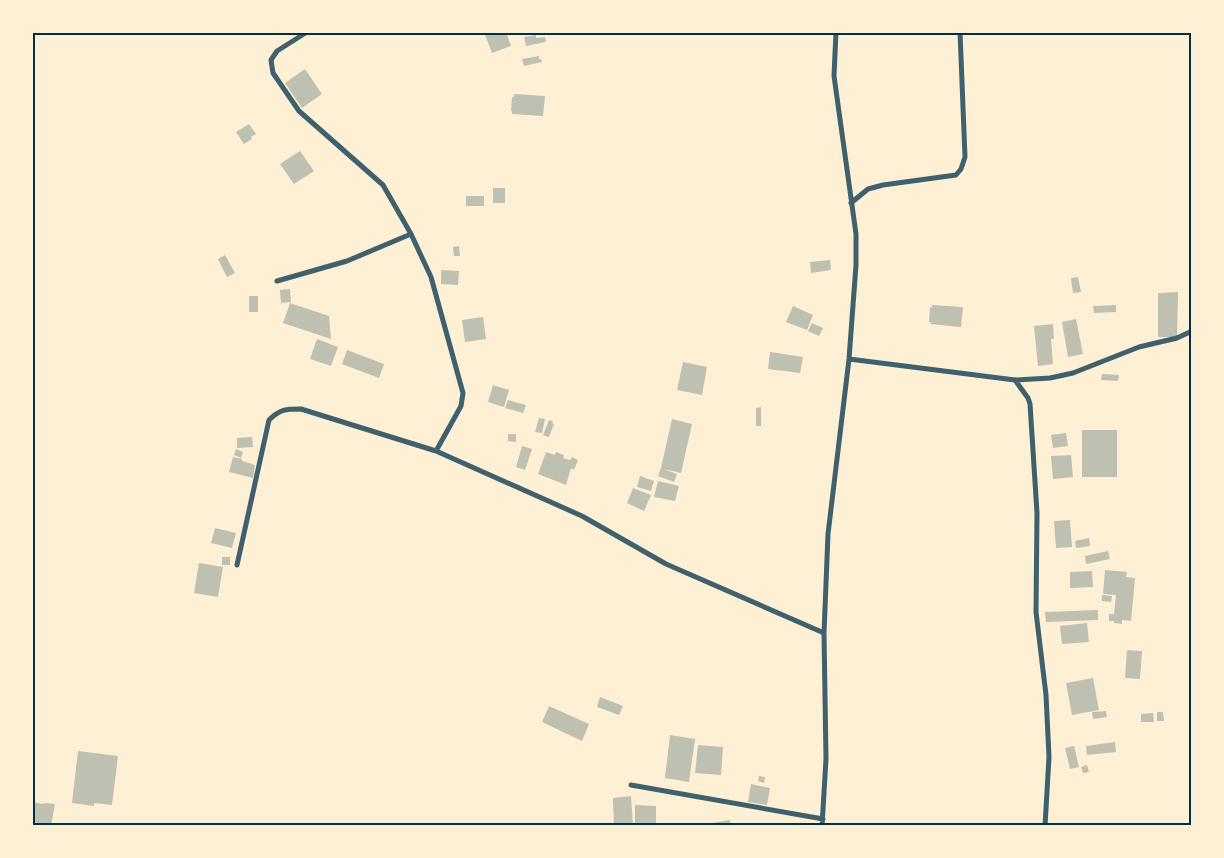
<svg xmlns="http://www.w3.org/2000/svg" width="1224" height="858" viewBox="0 0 1224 858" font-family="Rubik,sans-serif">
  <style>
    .building { fill: #bec0b2 }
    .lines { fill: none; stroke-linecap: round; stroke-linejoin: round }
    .minor { stroke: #3f606c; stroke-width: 5 }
    .neatline { fill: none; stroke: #003049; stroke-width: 2 }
  </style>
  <rect width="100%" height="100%" fill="#fdf0d5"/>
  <path class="building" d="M 484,32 L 506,32 L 511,46 L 492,53 Z
    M 536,35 L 536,38 L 545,37 L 546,42 L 526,46 L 524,37 Z
    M 539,56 L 539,59 L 541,59 L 542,62 L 524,66 L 522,59 Z
    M 305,69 L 322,94 L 302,108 L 285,83 Z
    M 514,94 L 545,96 L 543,116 L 512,114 L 512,111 L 511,111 L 512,97 L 514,97 Z
    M 249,124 L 256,134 L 251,137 L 252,139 L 244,144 L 236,132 Z
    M 300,151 L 314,171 L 294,184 L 280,164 Z
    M 493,188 L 505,188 L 505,203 L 493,203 Z
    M 466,196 L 484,196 L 484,206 L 466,206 Z
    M 459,246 L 460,256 L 454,256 L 453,247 Z
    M 225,255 L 235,273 L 227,277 L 218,259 Z
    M 830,260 L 831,270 L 811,273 L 810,262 Z
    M 441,270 L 459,271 L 458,285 L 441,284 Z
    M 1078,277 L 1081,292 L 1073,293 L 1071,278 Z
    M 290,289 L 291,302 L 281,303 L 280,290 Z
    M 1178,292 L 1177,337 L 1158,337 L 1158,293 Z
    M 249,296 L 258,296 L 258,312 L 249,312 Z
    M 290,303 L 329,316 L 331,339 L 283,323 Z
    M 932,305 L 963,307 L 961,327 L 930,324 L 931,322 L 929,322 L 930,307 L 932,308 Z
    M 1116,305 L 1116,312 L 1094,313 L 1093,306 Z
    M 793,306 L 813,315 L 807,330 L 786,322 Z
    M 483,317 L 486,339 L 465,342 L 462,320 Z
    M 1076,319 L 1083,354 L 1068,357 L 1062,322 Z
    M 812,323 L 823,328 L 819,336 L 808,331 Z
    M 1053,324 L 1054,339 L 1051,339 L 1053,364 L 1038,366 L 1034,326 Z
    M 317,339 L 338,347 L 331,366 L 310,359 Z
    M 347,350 L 384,364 L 379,378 L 342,364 Z
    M 770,352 L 803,357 L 800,373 L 768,369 Z
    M 683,362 L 707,367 L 702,395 L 677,390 Z
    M 1102,374 L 1119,375 L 1118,381 L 1101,380 Z
    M 493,385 L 509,390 L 504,407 L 488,402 Z
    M 508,400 L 526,405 L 523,413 L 505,408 Z
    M 761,407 L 761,426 L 756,426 L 756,408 Z
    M 539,418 L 545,419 L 542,433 L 535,432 Z
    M 672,419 L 692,424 L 681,473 L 664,469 L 677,474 L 674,482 L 658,476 L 661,468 Z
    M 549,420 L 553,421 L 552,423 L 554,424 L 549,437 L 543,435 Z
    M 1082,430 L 1117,430 L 1117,477 L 1082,477 Z
    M 1066,433 L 1068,446 L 1053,448 L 1051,435 Z
    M 508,434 L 516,434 L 516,442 L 508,441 Z
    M 252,437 L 253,447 L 237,448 L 237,438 Z
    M 522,446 L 532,449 L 525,470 L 516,467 Z
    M 236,449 L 243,452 L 241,458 L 234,455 Z
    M 546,452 L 555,455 L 556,452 L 564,455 L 563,458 L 570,460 L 572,457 L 578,460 L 574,470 L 571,468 L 566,485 L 538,474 Z
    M 1071,455 L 1073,477 L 1053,479 L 1051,456 Z
    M 233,457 L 242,459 L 242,461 L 255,465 L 253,478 L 229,472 Z
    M 640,476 L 654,481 L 651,491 L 637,487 Z
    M 658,481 L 679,486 L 675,501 L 654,497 Z
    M 633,488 L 651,495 L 644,511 L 627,503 Z
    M 1070,520 L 1072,547 L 1056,548 L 1054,521 Z
    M 215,528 L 236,533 L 232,548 L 211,543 Z
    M 1089,538 L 1090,546 L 1076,548 L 1075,541 Z
    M 1108,551 L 1110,559 L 1086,564 L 1085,556 Z
    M 222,557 L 230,557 L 230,565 L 222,565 Z
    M 199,563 L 223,567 L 218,597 L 194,593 Z
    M 1105,570 L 1127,572 L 1126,577 L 1135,578 L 1131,621 L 1122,620 L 1122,624 L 1114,623 L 1114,621 L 1109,621 L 1109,614 L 1114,614 L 1116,595 L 1103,594 Z
    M 1092,571 L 1093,587 L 1070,588 L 1070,572 Z
    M 1102,595 L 1112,596 L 1111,602 L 1102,601 Z
    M 1098,610 L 1098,620 L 1046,622 L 1045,612 Z
    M 1087,623 L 1089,642 L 1062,644 L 1060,626 Z
    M 1127,650 L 1142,651 L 1140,679 L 1125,678 Z
    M 1093,678 L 1099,710 L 1072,715 L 1066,683 Z
    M 600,697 L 623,706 L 619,715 L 597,707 Z
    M 549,706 L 589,724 L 582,741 L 542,722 Z
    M 1106,711 L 1107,717 L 1093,719 L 1092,712 Z
    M 1157,712 L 1163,712 L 1164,721 L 1157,721 Z
    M 1153,713 L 1154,722 L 1141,722 L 1141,714 Z
    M 670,735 L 695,739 L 689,782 L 665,778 Z
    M 1115,742 L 1116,752 L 1087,755 L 1086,746 Z
    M 698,745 L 723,747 L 721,775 L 695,773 Z
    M 1074,746 L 1079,767 L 1070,769 L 1065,748 Z
    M 78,751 L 118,756 L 112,805 L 94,803 L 94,806 L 72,803 Z
    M 1087,765 L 1089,772 L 1083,773 L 1081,767 Z
    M 759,776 L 765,777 L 764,783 L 758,781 Z
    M 751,784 L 770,788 L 767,805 L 748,802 Z
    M 631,796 L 633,826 L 614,826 L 613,798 Z
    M 32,802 L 43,804 L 44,803 L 55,804 L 51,826 L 42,825 L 43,824 L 32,822 Z
    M 635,805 L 656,806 L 656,826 L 635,826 Z
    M 730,820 L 731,826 L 712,826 L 712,823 Z
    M 790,823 L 790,826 L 774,826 L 774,824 Z"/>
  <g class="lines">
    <path class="minor" d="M 307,32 L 277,51 L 271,60 L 273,73 L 299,111 L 383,185 L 411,234 L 431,277 L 463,393 L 461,406 L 436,451
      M 851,203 L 868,189 L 883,185 L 956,175 L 961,169 L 965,157 L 960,32
      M 277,281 L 347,261 L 411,234
      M 849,359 L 1015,380 L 1050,378 L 1073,373 L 1139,347 L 1177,338 L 1192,331
      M 1015,380 L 1028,398 L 1030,404 L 1037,513 L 1036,612 L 1046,695 L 1049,757 L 1045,826
      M 237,565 L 269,420 C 280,409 286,409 301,409 L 436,451 L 582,516 L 666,564 L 824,633
      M 631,785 L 823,819
      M 822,826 L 826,759 L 824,633 L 828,534 L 849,359 L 856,265 L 856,234 L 834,76 L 836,32"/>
  </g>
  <rect width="1224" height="858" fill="none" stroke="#fdf0d5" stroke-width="68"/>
  <rect x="34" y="34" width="1156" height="790" class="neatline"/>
</svg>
